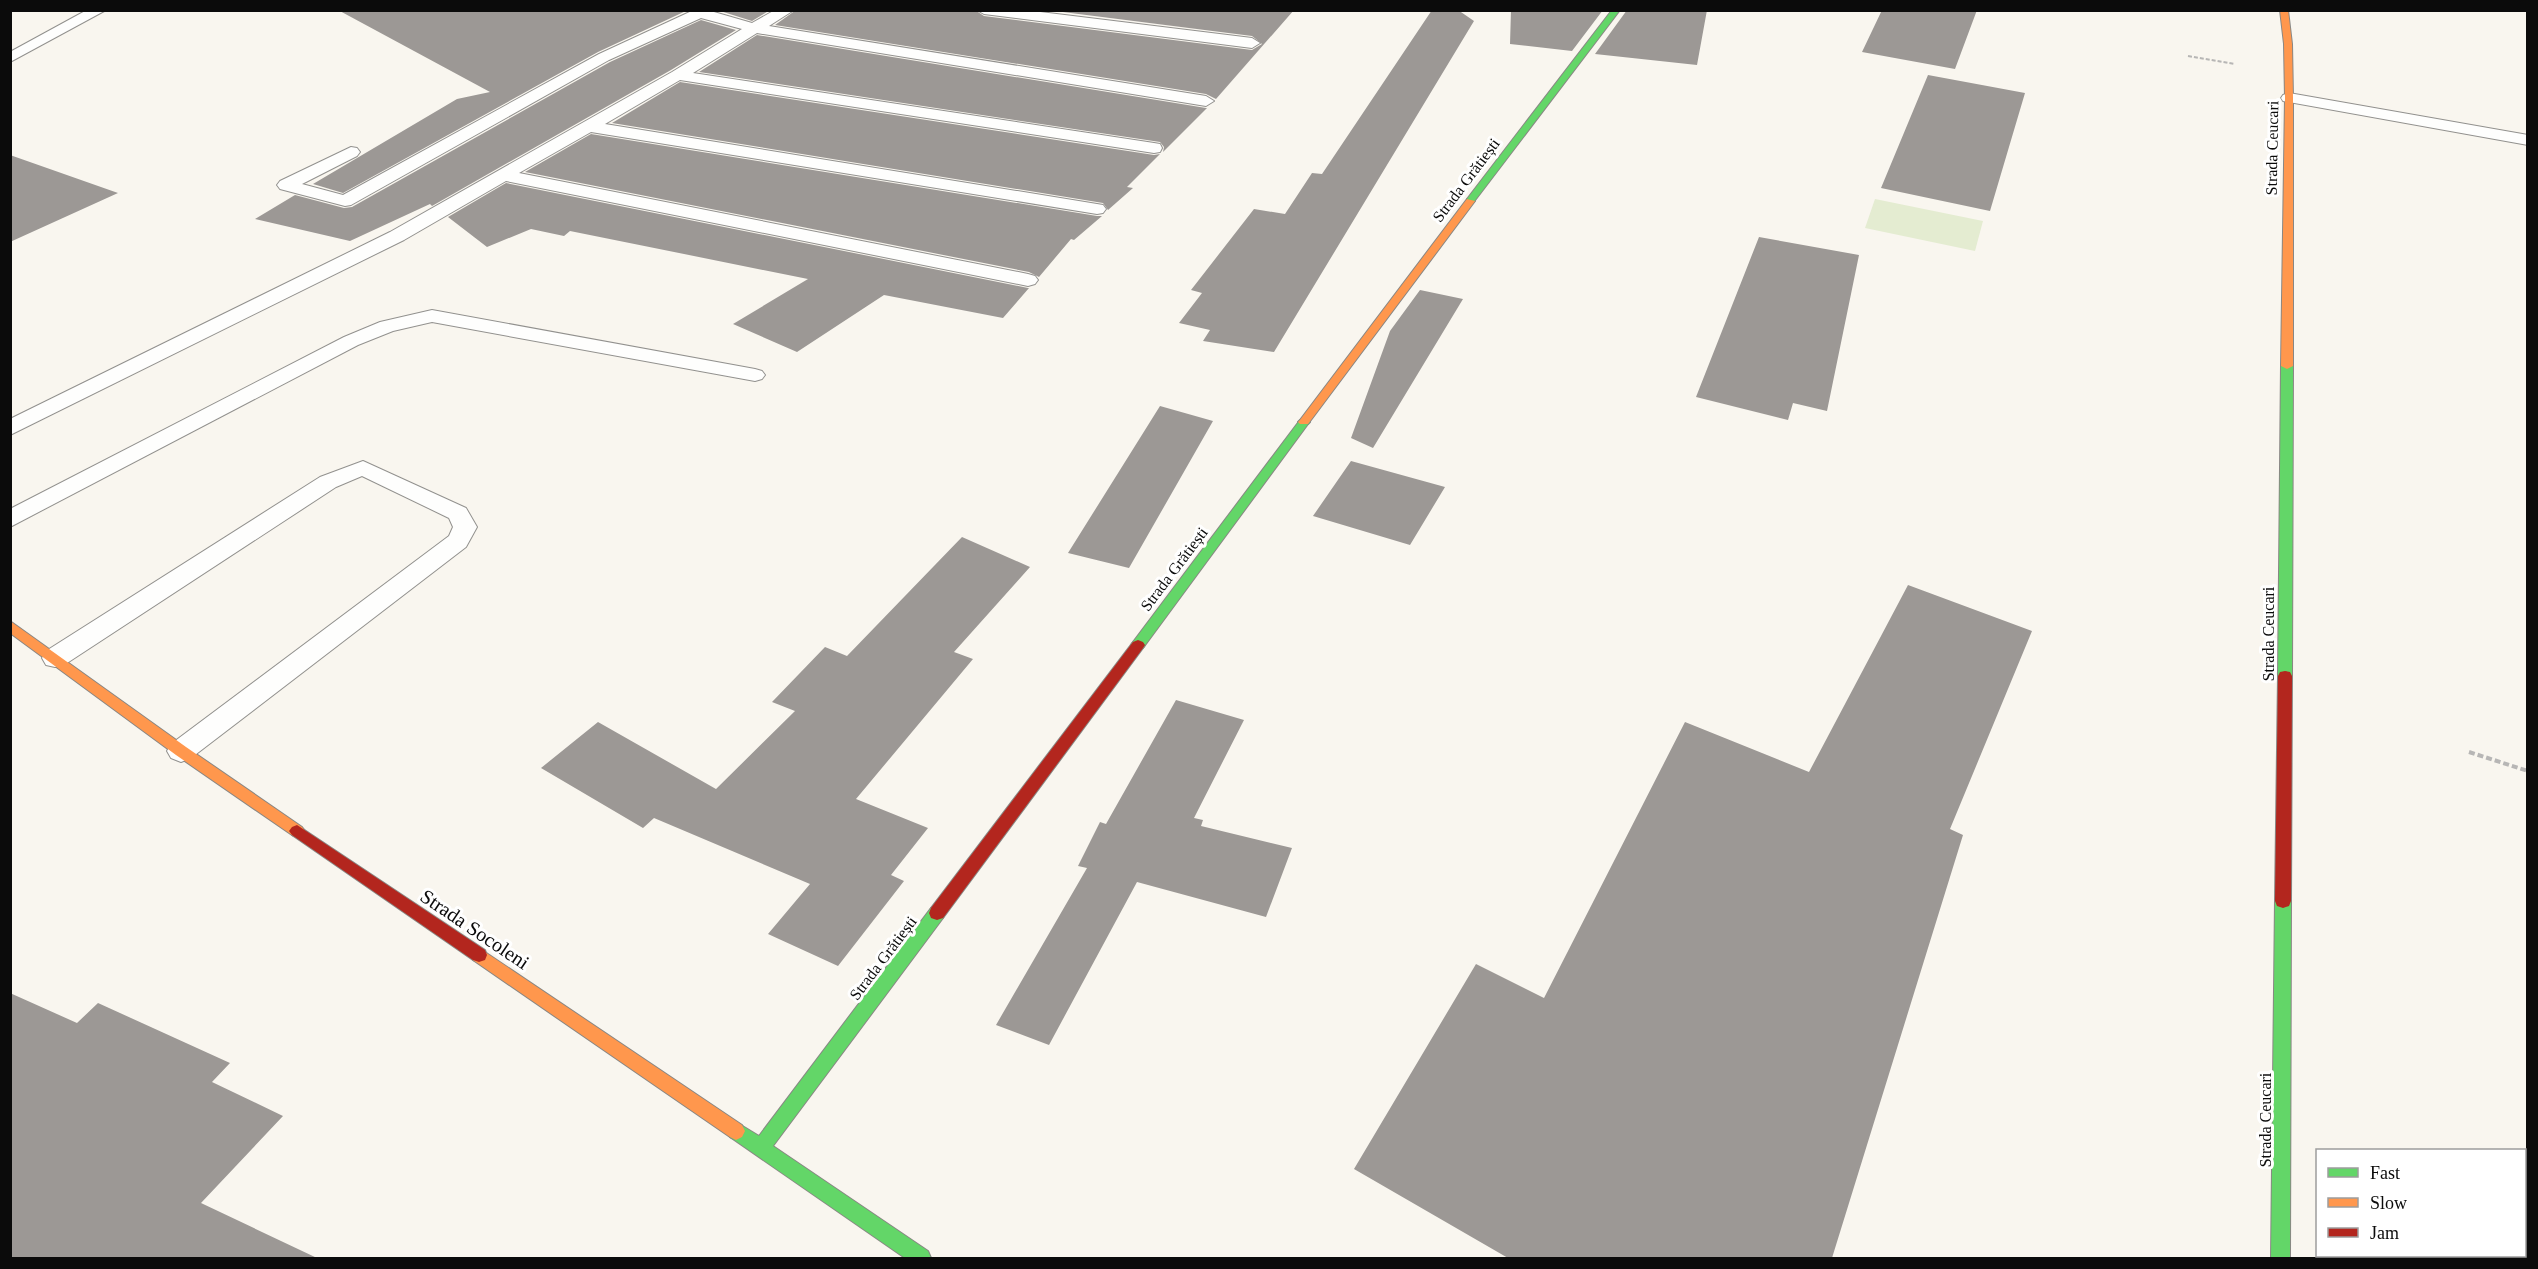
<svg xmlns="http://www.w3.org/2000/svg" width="2538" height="1269" viewBox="0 0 2538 1269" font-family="Georgia,serif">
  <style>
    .green { fill: #e4ecd1 }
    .building { fill: #9c9895 }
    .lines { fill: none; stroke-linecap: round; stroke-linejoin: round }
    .lane-casing { stroke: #92918e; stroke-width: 2 }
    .fast-casing { stroke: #898784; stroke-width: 2 }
    .slow-casing { stroke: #898784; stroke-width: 2 }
    .jam-casing { stroke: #898784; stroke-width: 2 }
    .path-far1 { stroke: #b7b6b5; stroke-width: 2; stroke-dasharray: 4 2; stroke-linecap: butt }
    .path { stroke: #b7b6b5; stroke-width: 4; stroke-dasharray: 6 3; stroke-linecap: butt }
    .lane { fill: #fefefd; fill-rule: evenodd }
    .fast { fill: #63d668; fill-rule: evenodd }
    .slow { fill: #ff974d; fill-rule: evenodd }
    .jam { fill: #b3261e; fill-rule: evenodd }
    .labels { text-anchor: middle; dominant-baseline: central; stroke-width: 6; stroke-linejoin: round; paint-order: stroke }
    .street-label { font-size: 16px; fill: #0b0b0b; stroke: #fff }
    .near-street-label { font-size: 20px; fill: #0b0b0b; stroke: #fff }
  </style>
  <rect width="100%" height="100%" fill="#f9f6ef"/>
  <path class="green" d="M 1875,199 L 1983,221 L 1975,251 L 1865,228 Z"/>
  <path class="building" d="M 338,10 L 688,10 L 598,52 L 343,193 L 313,184 L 457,99 L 490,92 Z
    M 717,10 L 770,10 L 752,21 Z
    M 796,10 L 975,10 L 984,16 L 1252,50 L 1262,44 L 1252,36 L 1047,10 L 1294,10 L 1216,99 L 1206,94 L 775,25 Z
    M 1432,10 L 1458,10 L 1474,21 L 1274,352 L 1203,341 L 1210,330 L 1179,323 L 1202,293 L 1191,290 L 1254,209 L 1285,214 L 1312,173 L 1322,174 Z
    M 1511,10 L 1603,10 L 1572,51 L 1510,44 Z
    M 1627,10 L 1707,10 L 1697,65 L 1595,54 Z
    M 1882,10 L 1977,10 L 1955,69 L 1862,52 Z
    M 701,20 L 736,30 L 671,70 L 432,206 L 430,204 L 350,241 L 255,219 L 295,195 L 344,208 L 352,207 L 610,62 Z
    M 757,35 L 1206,108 L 1207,108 L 1163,152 L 1164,147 L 1160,142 L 699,72 Z
    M 1928,75 L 2025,93 L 1990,211 L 1881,188 Z
    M 680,82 L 1154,155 L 1160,154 L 1127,187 L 1133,188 L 1108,210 L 1103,203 L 612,123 Z
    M 591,134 L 1097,216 L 1102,216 L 1074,240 L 1071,239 L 1039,277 L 1029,272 L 525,172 Z
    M 10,155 L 118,193 L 10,242 Z
    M 506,183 L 1028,288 L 1029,288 L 1003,318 L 884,295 L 797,352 L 733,324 L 808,279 L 570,231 L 564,236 L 531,229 L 487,247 L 448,217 Z
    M 1759,237 L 1859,255 L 1827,411 L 1793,403 L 1788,420 L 1696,397 Z
    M 1420,290 L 1463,299 L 1373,448 L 1351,438 L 1390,331 Z
    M 1160,406 L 1213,421 L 1129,568 L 1068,553 Z
    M 1351,461 L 1445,487 L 1410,545 L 1313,516 Z
    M 962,537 L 1030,567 L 954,652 L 973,659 L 856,799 L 928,828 L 891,875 L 904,881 L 838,966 L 768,934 L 810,884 L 654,818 L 643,828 L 541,768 L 598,722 L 716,789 L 795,711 L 772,702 L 825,647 L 847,656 Z
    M 1908,585 L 2032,631 L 1950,829 L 1963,835 L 1832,1258 L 1508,1258 L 1354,1169 L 1476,964 L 1544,998 L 1685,722 L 1809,772 Z
    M 1176,700 L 1244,720 L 1194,818 L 1203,820 L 1201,826 L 1292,848 L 1266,917 L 1137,882 L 1049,1045 L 996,1025 L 1087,868 L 1078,866 L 1100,822 L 1106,824 Z
    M 10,993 L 77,1023 L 98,1003 L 230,1063 L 212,1082 L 283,1116 L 201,1203 L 317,1258 L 10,1258 Z"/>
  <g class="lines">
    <defs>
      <path id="lane" d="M 87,10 L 106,10 L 10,62 L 10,52 Z
        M 694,10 L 707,10 L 752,23 L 775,10 L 794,10 L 769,26 L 1206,96 L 1214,101 L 1206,106 L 757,33 L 693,73 L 1154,143 L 1160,144 L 1162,148 L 1160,152 L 1154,153 L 680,80 L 605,124 L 1097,204 L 1103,205 L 1106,209 L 1103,213 L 1097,214 L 591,132 L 519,173 L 1028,274 L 1035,276 L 1038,280 L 1035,284 L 1028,286 L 506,181 L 404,240 L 10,435 L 10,419 L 390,232 L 672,72 L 742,29 L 701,18 L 609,60 L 351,205 L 345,206 L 280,189 L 277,185 L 280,181 L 351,147 L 357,148 L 360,152 L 357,156 L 302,184 L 343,195 L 599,54 Z
        M 977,10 L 1024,10 L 1252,38 L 1260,43 L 1252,48 L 984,14 Z
        M 2289,93 L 2528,135 L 2528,145 L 2283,101 L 2281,98 L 2283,95 Z
        M 432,310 L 755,369 L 762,371 L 765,375 L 762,379 L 755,381 L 432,322 L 393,331 L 358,345 L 10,527 L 10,509 L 344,337 L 380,322 Z
        M 363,461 L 466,508 L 477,527 L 466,547 L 191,758 L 181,762 L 171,758 L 167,751 L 171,744 L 449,536 L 453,527 L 449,518 L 362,476 L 336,487 L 64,665 L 55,667 L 46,665 L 42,658 L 46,651 L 320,477 Z"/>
      <path id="fast" d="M 1612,10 L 1620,10 L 1473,203 L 1467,203 L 1467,199 Z
        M 2287,363 L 2293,366 L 2292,676 L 2290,680 L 2280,680 L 2278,676 L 2281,366 Z
        M 1304,419 L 1308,420 L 1310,422 L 1308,424 L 1143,648 L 1133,648 L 1131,645 L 1133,642 L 1300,420 Z
        M 2283,894 L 2289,896 L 2291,901 L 2290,1258 L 2271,1258 L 2275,901 L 2277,896 Z
        M 937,906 L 943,908 L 945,913 L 943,918 L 773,1146 L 928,1251 L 931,1258 L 905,1258 L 730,1137 L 727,1131 L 730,1125 L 736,1122 L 759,1136 L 931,908 Z"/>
      <path id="slow" d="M 2280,10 L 2288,10 L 2292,44 L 2293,98 L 2293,366 L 2287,369 L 2281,366 L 2285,98 L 2284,44 Z
        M 1467,199 L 1475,201 L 1308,424 L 1300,424 L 1298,422 L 1300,420 Z
        M 10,621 L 186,747 L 302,827 L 305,831 L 302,835 L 297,837 L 292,835 L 176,755 L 10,633 Z
        M 479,948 L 742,1125 L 745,1131 L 742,1137 L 736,1140 L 730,1137 L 473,960 L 471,955 L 473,950 Z"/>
      <path id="jam" d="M 1138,640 L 1143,642 L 1145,645 L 1143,648 L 943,918 L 937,920 L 931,918 L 929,913 L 931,908 L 1133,642 Z
        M 2285,671 L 2290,672 L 2292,676 L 2291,901 L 2289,906 L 2283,908 L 2277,906 L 2275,901 L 2278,676 L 2280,672 Z
        M 297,825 L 485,950 L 487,955 L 485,960 L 479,962 L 473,960 L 292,835 L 289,831 L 292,827 Z"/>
    </defs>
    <use href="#lane" class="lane-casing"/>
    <use href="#fast" class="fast-casing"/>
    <use href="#slow" class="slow-casing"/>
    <use href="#jam" class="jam-casing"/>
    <path class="path-far1" d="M 2188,56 L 2235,64"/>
    <path class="path" d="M 2469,752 L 2528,771"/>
    <use href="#lane" class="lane"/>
    <use href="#fast" class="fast"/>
    <use href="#slow" class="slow"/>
    <use href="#jam" class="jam"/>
  </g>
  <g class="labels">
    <g class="street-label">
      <text transform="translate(2272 148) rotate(-89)">Strada Ceucari</text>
      <text transform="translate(1466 180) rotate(-53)">Strada Grătiești</text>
      <text transform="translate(1174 569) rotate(-53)">Strada Grătiești</text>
      <text transform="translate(2268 634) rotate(-90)">Strada Ceucari</text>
      <text transform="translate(883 958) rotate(-53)">Strada Grătiești</text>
      <text transform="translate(2265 1120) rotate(-90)">Strada Ceucari</text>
    </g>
    <g class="near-street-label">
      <text transform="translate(475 929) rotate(34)">Strada Socoleni</text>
    </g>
  </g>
  <rect width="2538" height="1269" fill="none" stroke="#0b0b0b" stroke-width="24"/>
  <rect x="2316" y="1149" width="210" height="108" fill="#ffffff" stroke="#9d9d9d" stroke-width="1.5"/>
  <rect x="2328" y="1168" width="30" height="9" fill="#63d668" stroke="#9d9d9d" stroke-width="1.5"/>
  <text x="2370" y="1179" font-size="18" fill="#0b0b0b">Fast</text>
  <rect x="2328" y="1198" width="30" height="9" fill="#ff974d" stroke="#9d9d9d" stroke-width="1.5"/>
  <text x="2370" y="1209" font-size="18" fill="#0b0b0b">Slow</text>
  <rect x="2328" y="1228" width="30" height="9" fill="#b3261e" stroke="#9d9d9d" stroke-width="1.5"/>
  <text x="2370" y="1239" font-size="18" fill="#0b0b0b">Jam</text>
</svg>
